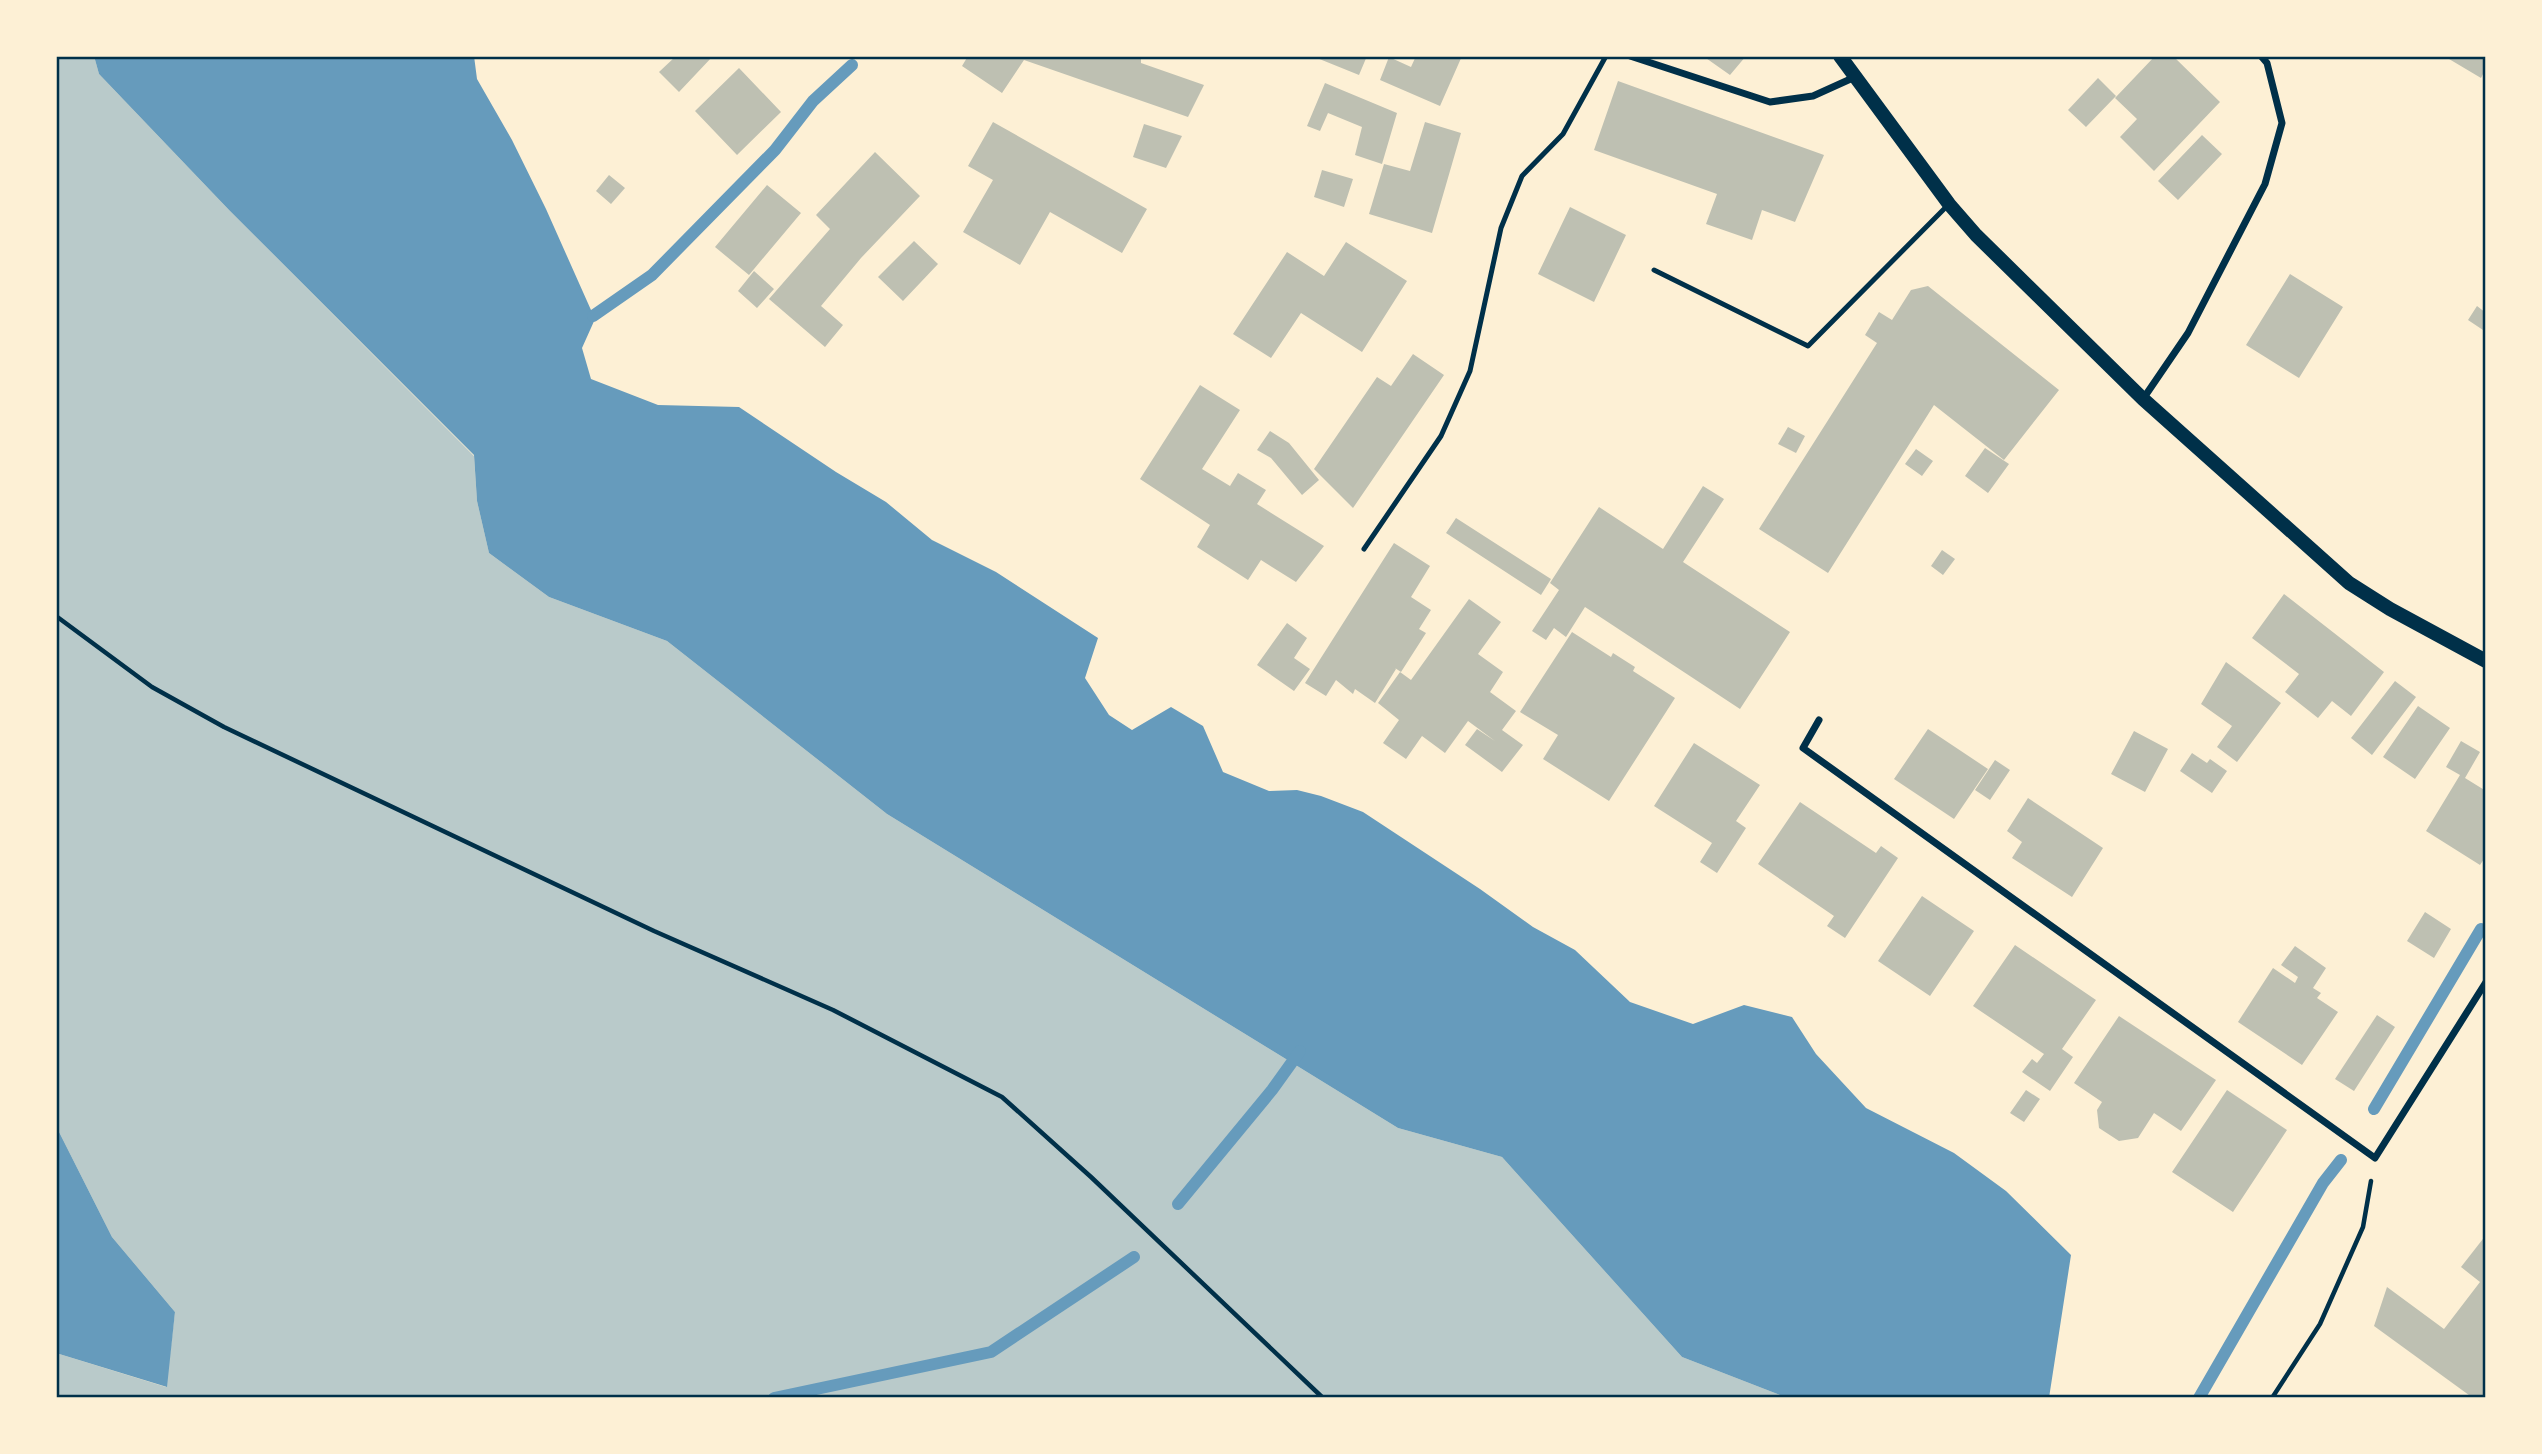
<svg xmlns="http://www.w3.org/2000/svg" width="2542" height="1454" viewBox="0 0 2542 1454" font-family="Mulish,sans-serif">
  <style>
    .green { fill: #b9caca }
    .water { fill: #669bbc }
    .lines { fill: none; stroke-linecap: round; stroke-linejoin: round }
    .stream { stroke: #669bbc; stroke-width: 12 }
    .building { fill: #bec0b2 }
    .path { stroke: #003049; stroke-width: 4.5 }
    .service { stroke: #003049; stroke-width: 5 }
    .minor { stroke: #003049; stroke-width: 7 }
    .secondary { stroke: #003049; stroke-width: 14 }
    .neatline { fill: none; stroke: #003049; stroke-width: 2.5 }
  </style>
  <rect width="100%" height="100%" fill="#fdf0d5"/>
  <path class="green" d="M 56,56 L 94,56 L 99,74 L 229,210 L 474,456 L 477,501 L 489,553 L 549,597 L 667,641 L 887,814 L 1398,1128 L 1502,1157 L 1682,1357 L 1788,1398 L 56,1398 L 56,1353 L 166,1387 L 175,1312 L 112,1237 L 56,1126 Z"/>
  <path class="water" d="M 94,56 L 474,56 L 477,79 L 512,140 L 546,209 L 595,319 L 582,348 L 591,379 L 658,405 L 739,407 L 836,472 L 886,502 L 932,540 L 996,572 L 1098,638 L 1085,678 L 1109,715 L 1132,730 L 1171,707 L 1203,726 L 1223,772 L 1269,791 L 1297,790 L 1321,796 L 1363,812 L 1480,889 L 1533,927 L 1575,950 L 1630,1002 L 1693,1024 L 1744,1005 L 1792,1017 L 1816,1054 L 1866,1108 L 1954,1153 L 2006,1191 L 2071,1255 L 2049,1398 L 1788,1398 L 1682,1357 L 1502,1157 L 1398,1128 L 887,814 L 667,641 L 549,597 L 489,553 L 477,501 L 474,455 L 229,210 L 99,74 Z
    M 56,1126 L 112,1237 L 175,1312 L 167,1387 L 56,1353 Z"/>
  <g class="lines">
    <path class="stream" d="M 593,316 L 652,275 L 775,150 L 813,101 L 852,65
      M 2374,1109 L 2481,929
      M 1178,1204 L 1272,1090 L 1300,1051
      M 774,1398 L 991,1352 L 1134,1257
      M 2199,1398 L 2323,1183 L 2341,1160"/>
  </g>
  <path class="building" d="M 676,56 L 713,56 L 679,92 L 659,72 Z
    M 968,56 L 1133,56 L 1141,59 L 1141,63 L 1204,85 L 1188,117 L 1024,60 L 1002,93 L 962,66 Z
    M 1312,56 L 1367,56 L 1359,75 Z
    M 1416,56 L 1462,56 L 1440,106 L 1380,80 L 1389,57 L 1411,67 Z
    M 1703,56 L 1746,56 L 1730,75 Z
    M 2155,56 L 2173,56 L 2220,102 L 2154,171 L 2120,137 L 2137,119 L 2115,98 Z
    M 2444,56 L 2486,56 L 2486,68 L 2481,78 Z
    M 739,68 L 781,112 L 737,155 L 695,111 Z
    M 2098,78 L 2116,96 L 2086,127 L 2068,110 Z
    M 1618,81 L 1824,155 L 1795,222 L 1762,210 L 1752,240 L 1706,224 L 1717,194 L 1594,150 Z
    M 1325,83 L 1397,113 L 1382,164 L 1355,155 L 1362,127 L 1328,113 L 1320,131 L 1307,126 Z
    M 993,122 L 1147,209 L 1122,253 L 1050,212 L 1020,265 L 963,232 L 993,180 L 968,166 Z
    M 1425,122 L 1461,133 L 1432,233 L 1369,214 L 1384,164 L 1410,171 Z
    M 1144,124 L 1182,136 L 1166,168 L 1133,157 Z
    M 2202,135 L 2222,154 L 2178,200 L 2158,181 Z
    M 875,152 L 920,196 L 861,258 L 821,306 L 843,325 L 825,347 L 769,299 L 830,229 L 816,215 Z
    M 1322,170 L 1353,179 L 1344,207 L 1314,197 Z
    M 609,175 L 625,188 L 611,204 L 596,191 Z
    M 767,185 L 801,213 L 749,275 L 715,247 Z
    M 1570,207 L 1626,235 L 1594,302 L 1538,274 Z
    M 914,241 L 938,264 L 903,301 L 878,277 Z
    M 1346,242 L 1407,281 L 1362,352 L 1301,313 L 1271,358 L 1233,334 L 1287,252 L 1324,276 Z
    M 754,271 L 774,289 L 757,308 L 738,291 Z
    M 2290,274 L 2343,307 L 2299,378 L 2246,345 Z
    M 1928,286 L 2059,390 L 2004,460 L 1934,405 L 1828,573 L 1759,529 L 1877,343 L 1865,335 L 1879,312 L 1892,320 L 1911,290 Z
    M 2477,306 L 2486,313 L 2486,332 L 2468,320 Z
    M 1413,354 L 1444,375 L 1353,508 L 1314,469 L 1377,377 L 1391,386 Z
    M 1200,385 L 1240,410 L 1202,469 L 1230,486 L 1238,473 L 1266,490 L 1257,504 L 1324,546 L 1296,582 L 1261,560 L 1248,580 L 1197,547 L 1210,525 L 1140,479 Z
    M 1788,427 L 1805,436 L 1796,453 L 1778,444 Z
    M 1270,431 L 1289,443 L 1319,480 L 1302,495 L 1271,458 L 1257,450 Z
    M 1985,448 L 2009,464 L 1988,493 L 1965,476 Z
    M 1916,449 L 1933,461 L 1922,476 L 1905,464 Z
    M 1703,486 L 1724,499 L 1683,562 L 1790,632 L 1740,709 L 1585,607 L 1566,637 L 1554,628 L 1546,640 L 1532,631 L 1559,590 L 1550,583 L 1599,507 L 1663,549 Z
    M 1456,518 L 1551,579 L 1541,595 L 1446,533 Z
    M 1394,543 L 1430,566 L 1411,597 L 1431,610 L 1419,629 L 1426,633 L 1401,672 L 1395,668 L 1396,669 L 1375,703 L 1355,689 L 1353,694 L 1336,680 L 1326,696 L 1305,683 Z
    M 1942,550 L 1955,559 L 1943,575 L 1931,566 Z
    M 2284,594 L 2384,672 L 2351,716 L 2332,701 L 2318,718 L 2285,692 L 2299,674 L 2252,638 Z
    M 1469,599 L 1501,622 L 1478,654 L 1503,672 L 1490,692 L 1516,711 L 1502,730 L 1523,745 L 1502,772 L 1465,745 L 1477,729 L 1495,741 L 1468,721 L 1445,753 L 1422,736 L 1406,759 L 1383,743 L 1399,720 L 1378,703 L 1400,672 L 1411,680 Z
    M 1287,623 L 1307,638 L 1294,658 L 1310,669 L 1294,691 L 1257,665 Z
    M 1572,632 L 1611,657 L 1613,653 L 1635,667 L 1633,671 L 1675,698 L 1609,801 L 1543,759 L 1558,735 L 1520,712 Z
    M 2226,662 L 2281,703 L 2237,762 L 2217,747 L 2232,726 L 2201,704 Z
    M 2395,681 L 2416,697 L 2372,755 L 2351,738 Z
    M 2418,706 L 2450,728 L 2415,779 L 2383,757 Z
    M 1928,729 L 1988,769 L 1954,819 L 1894,779 Z
    M 2134,731 L 2168,749 L 2145,792 L 2111,774 Z
    M 2461,741 L 2480,752 L 2465,778 L 2486,791 L 2486,856 L 2480,865 L 2426,831 L 2460,775 L 2446,767 Z
    M 1694,743 L 1760,785 L 1736,821 L 1746,828 L 1717,873 L 1700,862 L 1712,843 L 1654,806 Z
    M 2192,753 L 2207,763 L 2210,759 L 2227,771 L 2212,793 L 2180,771 Z
    M 1995,760 L 2010,770 L 1990,800 L 1975,790 Z
    M 2028,798 L 2103,848 L 2072,897 L 2012,858 L 2022,842 L 2007,831 Z
    M 1800,802 L 1876,853 L 1881,846 L 1898,858 L 1845,938 L 1827,926 L 1834,916 L 1758,864 Z
    M 1922,896 L 1974,931 L 1930,996 L 1878,961 Z
    M 2425,912 L 2451,929 L 2434,958 L 2407,941 Z
    M 2015,945 L 2096,1000 L 2062,1049 L 2073,1057 L 2050,1091 L 2022,1072 L 2032,1059 L 2037,1063 L 2044,1054 L 1973,1006 Z
    M 2295,946 L 2326,968 L 2313,988 L 2321,993 L 2317,998 L 2338,1012 L 2302,1065 L 2238,1022 L 2273,968 L 2295,983 L 2298,977 L 2281,965 Z
    M 2377,1015 L 2395,1027 L 2354,1091 L 2335,1079 Z
    M 2119,1016 L 2216,1080 L 2181,1131 L 2154,1113 L 2138,1138 L 2119,1141 L 2099,1128 L 2097,1110 L 2102,1102 L 2074,1083 Z
    M 2026,1090 L 2040,1099 L 2024,1122 L 2010,1113 Z
    M 2227,1090 L 2287,1130 L 2233,1212 L 2172,1172 Z
    M 2486,1235 L 2486,1398 L 2473,1398 L 2374,1326 L 2387,1287 L 2444,1329 L 2480,1282 L 2461,1267 Z"/>
  <g class="lines">
    <path class="path" d="M 56,616 L 152,687 L 224,727 L 654,931 L 833,1010 L 1002,1097 L 1091,1177 L 1323,1398
      M 2272,1398 L 2320,1324 L 2363,1227 L 2371,1181"/>
    <path class="service" d="M 1654,270 L 1808,346 L 1949,204
      M 1364,549 L 1441,436 L 1470,371 L 1501,228 L 1522,176 L 1563,134 L 1606,56"/>
    <path class="minor" d="M 1630,56 L 1770,102 L 1813,96 L 1855,77
      M 2143,399 L 2188,333 L 2265,184 L 2282,123 L 2267,63 L 2261,56
      M 1819,720 L 1803,748 L 2375,1158 L 2486,982"/>
    <path class="secondary" d="M 1840,56 L 1949,204 L 1976,235 L 2143,399 L 2349,583 L 2390,609 L 2486,661"/>
  </g>
  <rect width="2542" height="1454" fill="none" stroke="#fdf0d5" stroke-width="116"/>
  <rect x="58" y="58" width="2426" height="1338" class="neatline"/>
</svg>
